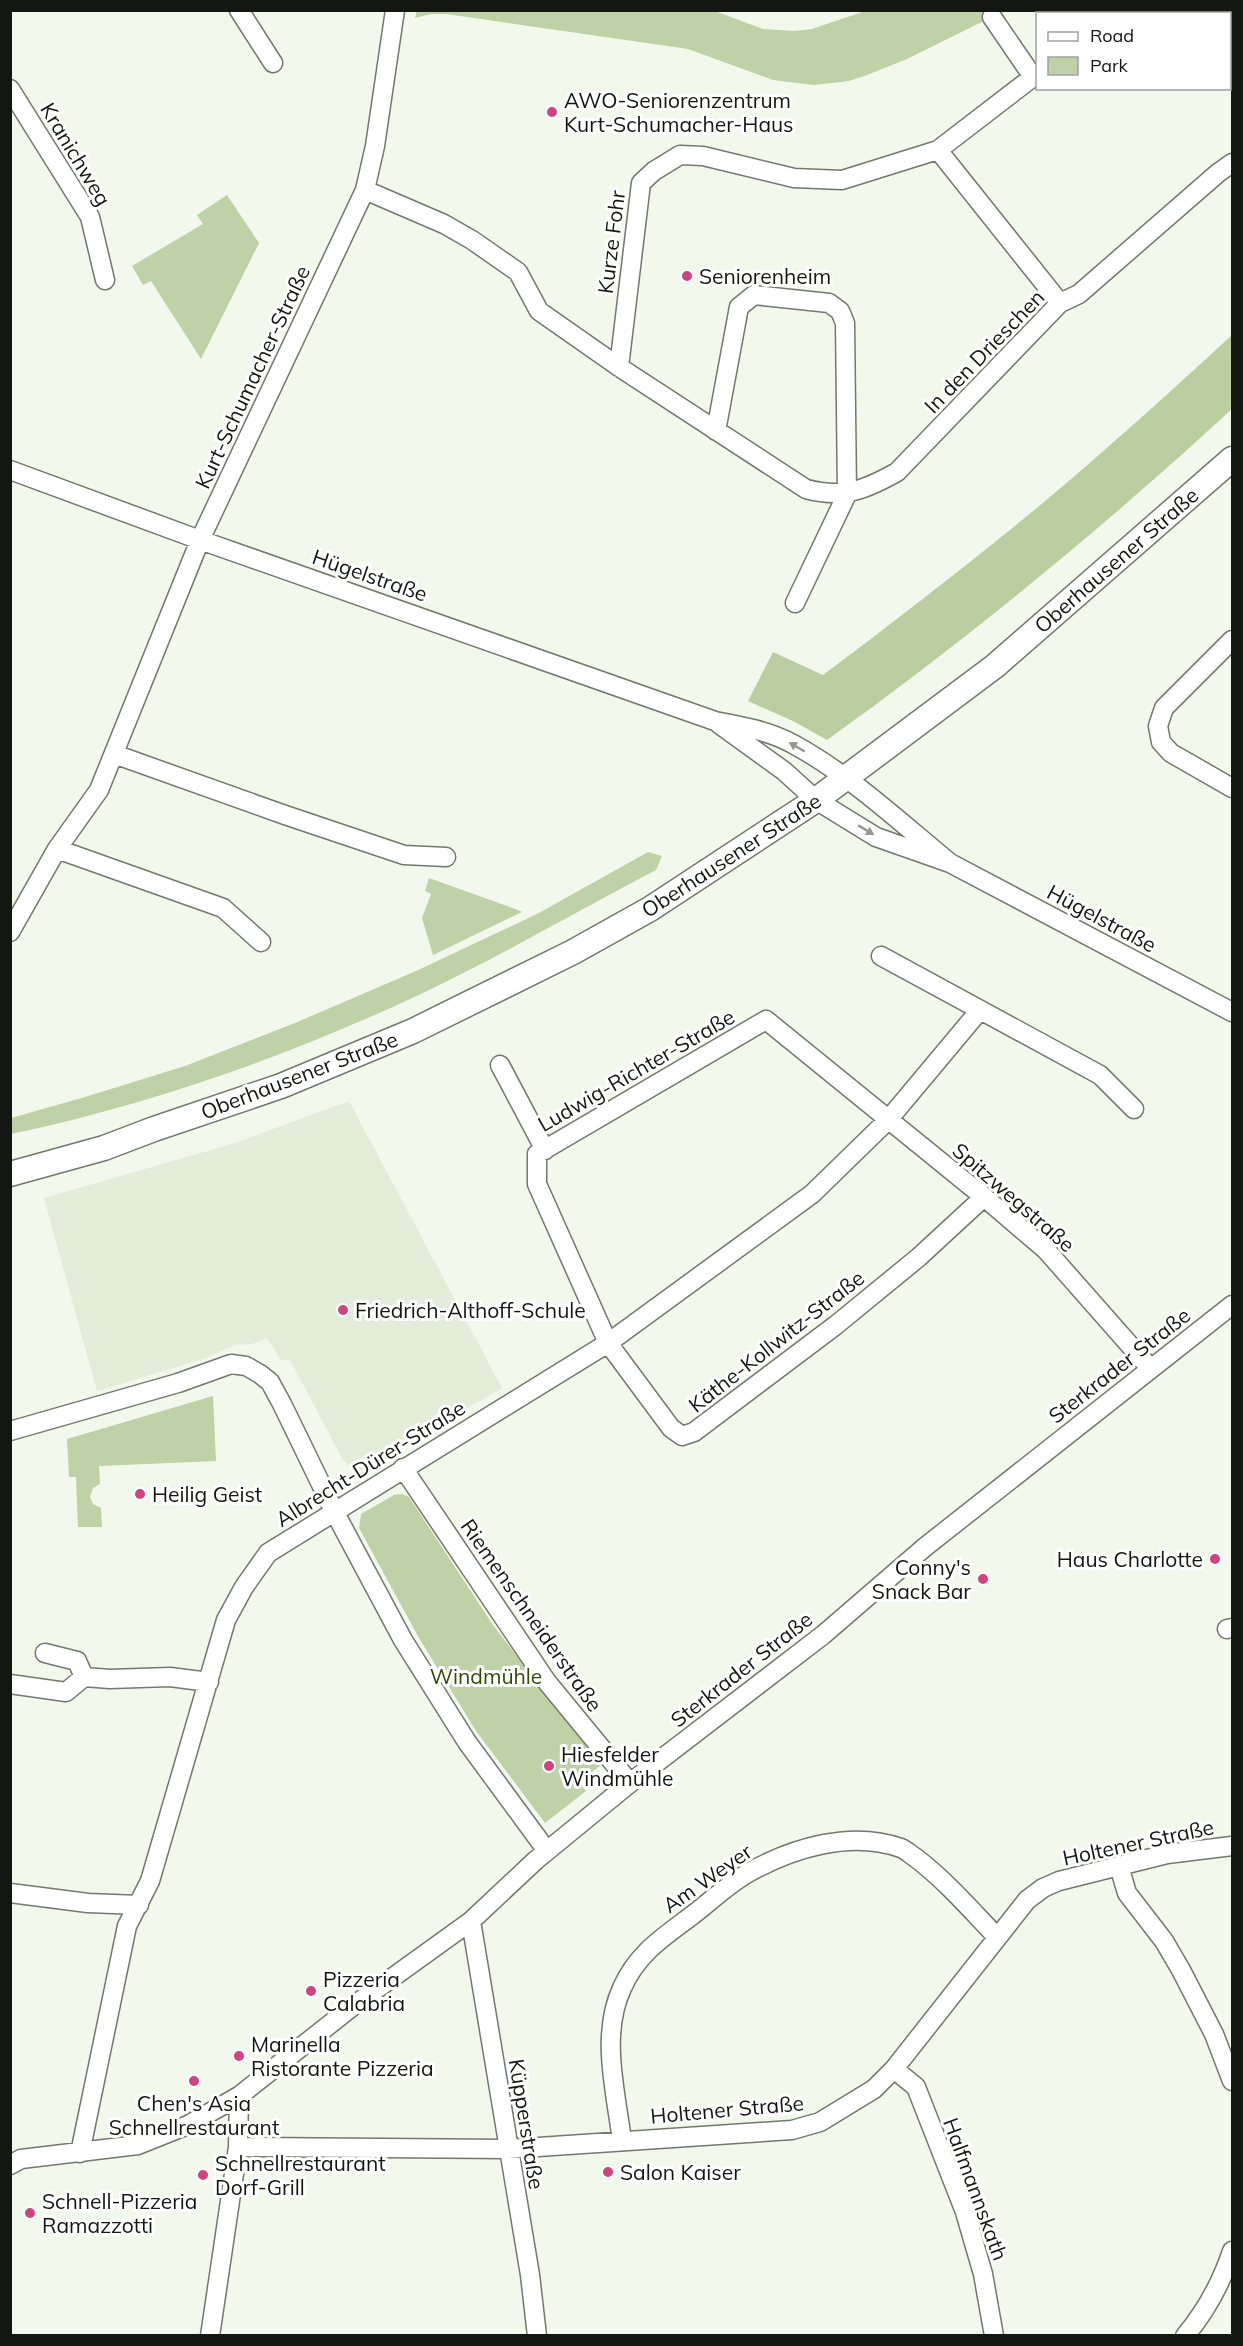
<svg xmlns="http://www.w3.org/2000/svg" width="1243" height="2346" viewBox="0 0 1243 2346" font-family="Mulish,sans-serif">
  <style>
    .built { fill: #e4ecda }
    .green { fill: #bfd1a6 }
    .forest { fill: #bbcea2 }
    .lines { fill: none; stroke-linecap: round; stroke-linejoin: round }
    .minor-casing { stroke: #73786d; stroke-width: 21 }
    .major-casing { stroke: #73786d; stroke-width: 27 }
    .minor { stroke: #fff; stroke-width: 18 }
    .major { stroke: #fff; stroke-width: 24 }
    .oneway { fill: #959694 }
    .poi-dot { fill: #cf447a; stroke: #fff; stroke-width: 2 }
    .labels { text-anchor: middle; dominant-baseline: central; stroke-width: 6; stroke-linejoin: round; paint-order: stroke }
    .poi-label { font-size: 21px; fill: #141612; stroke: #fff; text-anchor: start }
    .street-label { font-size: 21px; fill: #141612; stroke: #fff }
    .park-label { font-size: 21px; fill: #334802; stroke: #fff }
  </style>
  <rect width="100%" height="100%" fill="#f3f8ec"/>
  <path class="built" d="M 349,1101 L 502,1388 L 362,1470 L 351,1468 L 342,1458 L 290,1360 L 281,1360 L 267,1338 L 252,1344 L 235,1345 L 206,1358 L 97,1391 L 44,1198 L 232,1144 Z"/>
  <path class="green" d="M 417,10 L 712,10 L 763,29 L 794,31 L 812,29 L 865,11 L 1004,11 L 907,59 L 867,75 L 849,81 L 814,85 L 773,80 L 688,49 L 446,14 L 431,14 L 415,18 Z
    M 227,195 L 259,243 L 201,359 L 151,281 L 143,285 L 132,266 L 203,224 L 197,215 Z
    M 648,852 L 662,856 L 656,870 C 578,911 502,955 423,993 C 291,1055 153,1104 11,1134 L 11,1118 L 85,1097 L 185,1066 L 295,1023 L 416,971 L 537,914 Z
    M 429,878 L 518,910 L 522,912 L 433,955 L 422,918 L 431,894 L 425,891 Z
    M 213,1396 L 216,1461 L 99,1466 L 100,1484 L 93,1488 L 90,1497 L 93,1504 L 101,1508 L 102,1527 L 78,1527 L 76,1477 L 69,1477 L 67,1439 Z
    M 402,1494 L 409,1497 L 493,1625 L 601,1765 L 579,1782 L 586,1791 L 545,1823 L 476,1731 L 419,1638 L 359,1528 L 361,1514 L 394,1495 Z"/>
  <path class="forest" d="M 1232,335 L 1232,409 C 1104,527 969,638 827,740 L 795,722 L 748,701 L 773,652 L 823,675 C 896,620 968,565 1038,507 C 1105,451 1169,393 1232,335 Z"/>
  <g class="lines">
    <defs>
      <path id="minor" d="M 239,10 L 273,63
        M 1181,14 L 1186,10
        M 1230,63 L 1232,68
        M 10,89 L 90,217 L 105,280
        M 938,150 L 1060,303
        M 365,190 L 444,224 L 472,240 L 518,272 L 539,311 L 619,367 L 806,489 C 843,499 865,490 897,472 L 1060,303 L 1079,294 L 1218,173 L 1232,163
        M 619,367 L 641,183 L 654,171 L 680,155 L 703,156 L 794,178 L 842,180 L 938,150 L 1033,77 L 992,17
        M 716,431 L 739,307 L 754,295 L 829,303 L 840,311 L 845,323 L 847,494 L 795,603
        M 10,470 L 200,540 L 715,721 C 742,726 769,731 793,744 C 850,775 900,822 950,863
        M 1232,640 L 1164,708 L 1158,726 L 1161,742 L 1171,753 L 1232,788
        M 719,724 L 784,771 L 816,800 L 876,837 L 950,863 L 1232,1012
        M 114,754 L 285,815 L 404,855 L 446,857
        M 57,849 L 223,908 L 261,942
        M 10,932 L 57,849 L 99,790 L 200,540 L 365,190 L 375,146 L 395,10
        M 881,956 L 1100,1075 L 1134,1109
        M 500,1065 L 545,1150
        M 984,1197 L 919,1257 L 836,1325 L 694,1432 L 682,1436 L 671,1428 L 608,1343 L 537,1184 L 537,1154 L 766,1020 L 984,1197 L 1046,1250 L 1150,1368
        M 10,1431 L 178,1383 L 231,1364 L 246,1366 L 260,1374 L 270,1382 L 282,1404 L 334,1511 L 403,1640 L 467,1742 L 547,1851
        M 403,1468 L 547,1682 L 630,1783
        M 1227,1629 L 1232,1628
        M 45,1653 L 77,1661 L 84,1677 L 110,1679 L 170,1677 L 209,1682
        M 10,1684 L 66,1692 L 84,1677
        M 1119,1866 L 1127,1893 L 1164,1941 L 1181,1970 L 1214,2034 L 1232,2081
        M 10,1893 L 88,1903 L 139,1905
        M 471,1921 L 530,2275 L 537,2336
        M 894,2069 L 916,2087 L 965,2212 L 983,2274 L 994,2336
        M 239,2096 L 238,2147 L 508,2149 L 792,2130 L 820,2122 L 874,2089 L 894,2069 L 1027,1900 L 1043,1888 L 1059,1881 L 1167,1854 L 1232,1846
        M 622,2141 C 616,2092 600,2035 622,1988 C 637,1954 662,1938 690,1917 C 709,1903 727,1885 748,1873 C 792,1848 851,1830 901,1848 C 906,1850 911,1855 916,1858 C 946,1881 971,1910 997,1937
        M 80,2153 L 127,1926 L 150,1881 L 226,1620 L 244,1587 L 268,1553 L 608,1343 L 812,1194 L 888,1120 L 980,1010
        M 10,2165 L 21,2159 L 138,2145 L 188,2125 L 239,2096 L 353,2006 L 471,1921 L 536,1860 L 630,1783 L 823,1635 L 925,1547 L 1232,1305
        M 210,2336 L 238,2147
        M 1185,2336 C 1206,2311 1222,2281 1232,2251"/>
      <path id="major" d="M 10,1174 L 104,1148 L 154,1129 L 281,1086 L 413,1031 L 573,952 L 650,909 L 816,800 L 995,666 L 1232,459"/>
    </defs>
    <use href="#minor" class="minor-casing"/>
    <use href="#major" class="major-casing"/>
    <use href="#minor" class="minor"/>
    <use href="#major" class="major"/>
  </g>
  <defs><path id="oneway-solid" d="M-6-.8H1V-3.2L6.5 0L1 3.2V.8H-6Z" transform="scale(1.5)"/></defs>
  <g class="oneway">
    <use href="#oneway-solid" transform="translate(797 747) rotate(-150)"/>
    <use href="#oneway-solid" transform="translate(866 830) rotate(31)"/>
  </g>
  <g class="poi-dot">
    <circle cx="552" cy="112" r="6"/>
    <circle cx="687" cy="276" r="6"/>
    <circle cx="343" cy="1310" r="6"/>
    <circle cx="140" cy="1494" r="6"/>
    <circle cx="1215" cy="1559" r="6"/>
    <circle cx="983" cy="1579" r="6"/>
    <circle cx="549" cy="1766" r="6"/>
    <circle cx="311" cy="1991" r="6"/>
    <circle cx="239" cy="2056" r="6"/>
    <circle cx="194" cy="2081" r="6"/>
    <circle cx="608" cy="2172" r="6"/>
    <circle cx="203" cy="2175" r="6"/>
    <circle cx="30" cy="2213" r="6"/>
  </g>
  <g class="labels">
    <g class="poi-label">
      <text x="564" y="100">AWO-Seniorenzentrum<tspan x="564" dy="24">Kurt-Schumacher-Haus</tspan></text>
      <text x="699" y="276">Seniorenheim</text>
      <text x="355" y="1310">Friedrich-Althoff-Schule</text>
      <text x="152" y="1494">Heilig Geist</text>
      <text x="1203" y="1559" text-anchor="end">Haus Charlotte</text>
      <text x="971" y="1567" text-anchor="end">Conny's<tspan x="971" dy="24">Snack Bar</tspan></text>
      <text x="561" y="1754">Hiesfelder<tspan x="561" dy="24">Windmühle</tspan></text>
      <text x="323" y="1979">Pizzeria<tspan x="323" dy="24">Calabria</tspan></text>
      <text x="251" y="2044">Marinella<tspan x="251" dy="24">Ristorante Pizzeria</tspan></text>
      <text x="194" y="2103" text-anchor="middle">Chen's Asia<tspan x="194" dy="24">Schnellrestaurant</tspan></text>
      <text x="215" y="2163">Schnellrestaurant<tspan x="215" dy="24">Dorf-Grill</tspan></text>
      <text x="620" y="2172">Salon Kaiser</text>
      <text x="42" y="2201">Schnell-Pizzeria<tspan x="42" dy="24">Ramazzotti</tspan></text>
    </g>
    <g class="street-label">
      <text transform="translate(76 154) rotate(59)">Kranichweg</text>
      <text transform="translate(611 242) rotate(-83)">Kurze Fohr</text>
      <text transform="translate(984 351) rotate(-46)">In den Drieschen</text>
      <text transform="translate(252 377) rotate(-65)">Kurt-Schumacher-Straße</text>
      <text transform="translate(1116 560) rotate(-41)">Oberhausener Straße</text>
      <text transform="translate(370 575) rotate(19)">Hügelstraße</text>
      <text transform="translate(731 855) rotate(-33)">Oberhausener Straße</text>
      <text transform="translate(1102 918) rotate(28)">Hügelstraße</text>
      <text transform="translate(636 1070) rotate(-30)">Ludwig-Richter-Straße</text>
      <text transform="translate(299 1075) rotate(-21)">Oberhausener Straße</text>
      <text transform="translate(1014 1197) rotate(41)">Spitzwegstraße</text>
      <text transform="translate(776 1341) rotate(-38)">Käthe-Kollwitz-Straße</text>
      <text transform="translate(1119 1365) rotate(-38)">Sterkrader Straße</text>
      <text transform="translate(370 1463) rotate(-32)">Albrecht-Dürer-Straße</text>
      <text transform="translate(532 1615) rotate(55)">Riemenschneiderstraße</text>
      <text transform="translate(741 1669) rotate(-38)">Sterkrader Straße</text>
      <text transform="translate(1138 1842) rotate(-12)">Holtener Straße</text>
      <text transform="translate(707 1878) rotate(-35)">Am Weyer</text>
      <text transform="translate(727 2109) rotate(-5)">Holtener Straße</text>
      <text transform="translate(527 2124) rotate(81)">Küpperstraße</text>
      <text transform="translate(976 2189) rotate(70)">Halfmannskath</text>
    </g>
    <g class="park-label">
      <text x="486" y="1676">Windmühle</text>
    </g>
  </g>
  <rect width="1243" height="2346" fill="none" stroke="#141612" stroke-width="24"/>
  <rect x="1036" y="12" width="195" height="78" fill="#ffffff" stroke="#a1a2a0" stroke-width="1.5"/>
  <rect x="1048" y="32" width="30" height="9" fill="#ffffff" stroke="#a1a2a0" stroke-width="1.5"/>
  <text x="1090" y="42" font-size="18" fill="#141612">Road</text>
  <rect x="1048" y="57" width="30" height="18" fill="#bfd1a6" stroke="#a1a2a0" stroke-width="1.5"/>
  <text x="1090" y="72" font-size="18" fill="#141612">Park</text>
</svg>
